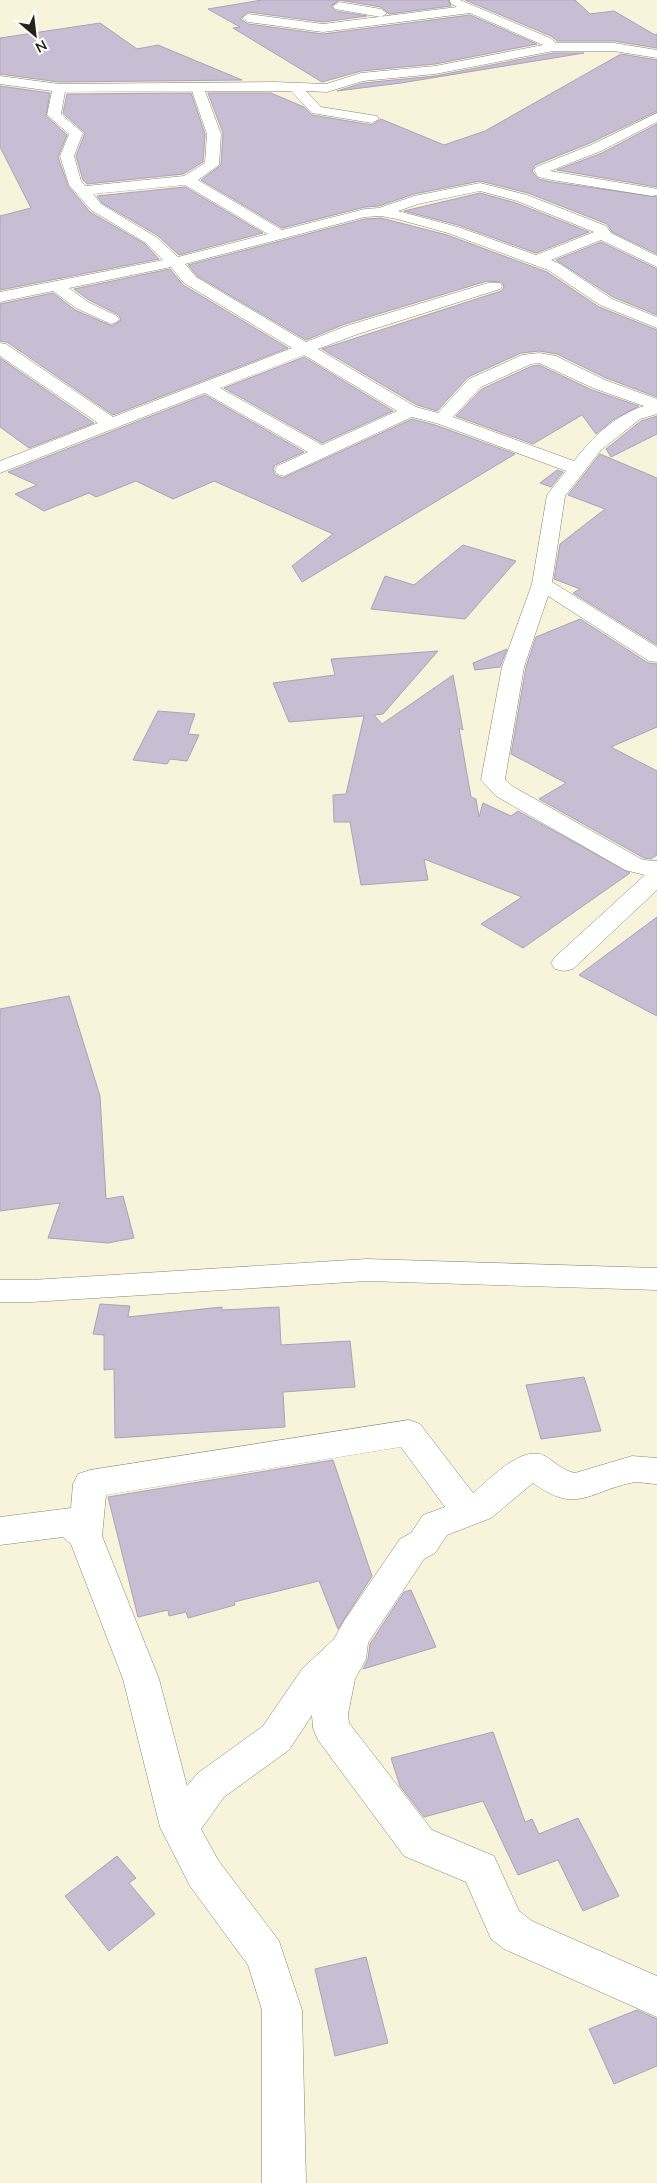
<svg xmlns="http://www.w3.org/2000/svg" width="657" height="2183" viewBox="0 0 657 2183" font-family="Mulish,sans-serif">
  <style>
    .building { fill: #c8bed3; stroke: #ada2b7 }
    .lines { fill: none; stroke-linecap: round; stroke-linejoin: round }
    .minor-casing { stroke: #88836e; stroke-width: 1 }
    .minor { fill: #fff; fill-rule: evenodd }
  </style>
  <rect width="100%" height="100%" fill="#f8f3db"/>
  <path class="building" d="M 262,0 L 448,0 L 451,6 L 389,14 L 381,7 L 339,0 L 331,6 L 335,11 L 367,16 L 323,22 L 248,12 L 240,19 L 248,24 L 323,34 L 470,15 L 537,44 L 435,64 L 361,71 L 322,82 L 233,28 L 240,27 L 208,9 Z
    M 465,0 L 575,0 L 590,14 L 614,11 L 655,35 L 657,34 L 657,48 L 614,41 L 557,41 L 551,36 Z
    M 100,23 L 137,49 L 158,45 L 242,80 L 59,82 L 0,74 L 0,38 Z
    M 553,53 L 584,53 L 401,83 L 337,91 L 363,83 L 435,76 Z
    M 621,54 L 657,60 L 657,111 L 590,143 L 535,165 L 532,171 L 538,179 L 552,182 L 657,197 L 657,254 L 612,232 L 607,224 L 528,193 L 480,181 L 414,194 L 379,206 L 365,207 L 282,228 L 201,180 L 221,165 L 223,133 L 208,93 L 271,93 L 304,107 L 312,115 L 372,125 L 381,119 L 444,145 L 485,131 Z
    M 0,86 L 50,93 L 46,116 L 67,135 L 58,157 L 68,186 L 90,212 L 145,244 L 159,259 L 0,290 L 0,216 L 31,208 L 0,147 Z
    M 191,93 L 205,134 L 203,162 L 183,174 L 87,184 L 83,180 L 76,156 L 85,133 L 63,113 L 67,94 Z
    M 657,124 L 657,187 L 557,170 L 602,153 Z
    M 185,187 L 263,233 L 179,255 L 157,235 L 102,203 L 97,196 Z
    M 480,193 L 516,203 L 589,232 L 536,253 L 458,225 L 404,211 Z
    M 381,218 L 447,235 L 547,272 L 599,307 L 657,330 L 657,397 L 606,378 L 557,354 L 539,351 L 521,353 L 468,377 L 437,411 L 417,405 L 322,349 L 501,291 L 504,287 L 502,282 L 487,281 L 345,324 L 306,340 L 197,276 L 188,265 L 365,219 Z
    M 601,242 L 657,269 L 657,315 L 613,297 L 556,260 Z
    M 170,269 L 183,285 L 288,348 L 113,415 L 7,342 L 0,341 L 0,304 L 53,293 L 75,310 L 112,326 L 121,320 L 119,315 L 89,300 L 74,289 Z
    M 304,357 L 393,411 L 322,443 L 224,388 Z
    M 0,358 L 94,423 L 29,448 L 0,427 Z
    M 539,365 L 592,390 L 639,406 L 613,420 L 596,434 L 582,415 L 533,444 L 456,416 L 482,389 L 532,366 Z
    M 205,395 L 304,452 L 275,465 L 273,469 L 275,475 L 283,478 L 412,419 L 435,425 L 515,454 L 302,582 L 292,566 L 333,534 L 214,481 L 173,499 L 136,481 L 96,497 L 89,493 L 44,511 L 15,494 L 37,485 L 8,472 Z
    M 657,416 L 657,434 L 611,457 L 606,449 L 641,421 Z
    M 600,454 L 657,478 L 657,645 L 573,593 L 580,589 L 554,579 L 560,544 L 605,509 L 568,495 Z
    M 557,470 L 563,472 L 551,487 L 540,483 Z
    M 463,545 L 516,561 L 465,619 L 371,609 L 385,576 L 414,585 Z
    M 580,619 L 648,663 L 657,664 L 657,727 L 611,747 L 657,771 L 657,855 L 651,859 L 644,858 L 539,799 L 566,783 L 511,754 L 526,667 L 536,637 Z
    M 507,649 L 500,667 L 475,670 L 473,663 Z
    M 438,651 L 383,714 L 374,715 L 382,724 L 453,675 L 463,730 L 459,728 L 471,797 L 476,799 L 479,817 L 483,803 L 511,816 L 518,811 L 630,873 L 523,948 L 481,924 L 522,897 L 424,859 L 428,880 L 361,885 L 350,822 L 334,822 L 333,795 L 346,794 L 364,716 L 289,722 L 273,683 L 335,675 L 331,659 Z
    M 158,711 L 195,714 L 188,734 L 199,735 L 187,761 L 170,759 L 167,764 L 133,760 Z
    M 657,917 L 657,1016 L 579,975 Z
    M 69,996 L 100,1096 L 106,1199 L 123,1196 L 134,1238 L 108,1243 L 48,1238 L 60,1203 L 0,1211 L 0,1009 Z
    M 100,1304 L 130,1306 L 128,1317 L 222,1307 L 222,1310 L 279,1307 L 281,1345 L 350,1341 L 355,1387 L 283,1392 L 285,1427 L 115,1438 L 114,1369 L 104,1370 L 104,1335 L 93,1334 Z
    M 584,1377 L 601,1431 L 541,1439 L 526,1385 Z
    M 333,1460 L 372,1576 L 338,1629 L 319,1581 L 234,1602 L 235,1605 L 188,1618 L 186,1612 L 169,1616 L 168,1610 L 138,1617 L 108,1497 Z
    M 411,1590 L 436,1647 L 363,1669 L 368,1659 L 370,1644 L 404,1592 Z
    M 493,1732 L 525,1822 L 532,1819 L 539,1834 L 578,1818 L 619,1896 L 583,1911 L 558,1860 L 518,1875 L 483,1801 L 424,1817 L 400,1786 L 391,1758 Z
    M 117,1856 L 136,1878 L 129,1883 L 155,1914 L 109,1951 L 65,1896 Z
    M 366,1957 L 388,2043 L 335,2056 L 315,1969 Z
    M 637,2010 L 657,2019 L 657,2066 L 614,2084 L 589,2029 Z"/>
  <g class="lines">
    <defs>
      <path id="minor" d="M 450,0 L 460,0 L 550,38 L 556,43 L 614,43 L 657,50 L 657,58 L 614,51 L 553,51 L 435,74 L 363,81 L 327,92 L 306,91 L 321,107 L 377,116 L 379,119 L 372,123 L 312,113 L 291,91 L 205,91 L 221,134 L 219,165 L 198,180 L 282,230 L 365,209 L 379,208 L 414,196 L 480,183 L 527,195 L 606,226 L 611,233 L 657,256 L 657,267 L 601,240 L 551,260 L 560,264 L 612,299 L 657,317 L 657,328 L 600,305 L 548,270 L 448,233 L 397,219 L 381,216 L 365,217 L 185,264 L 196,277 L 306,342 L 346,326 L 488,283 L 500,283 L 502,286 L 500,289 L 358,334 L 318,349 L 416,407 L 438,413 L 469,379 L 522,355 L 539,353 L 556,356 L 605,380 L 657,399 L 657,414 L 640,419 L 601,450 L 565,496 L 552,582 L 657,647 L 657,662 L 649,661 L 548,596 L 524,667 L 505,779 L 512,786 L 643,860 L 657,861 L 657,890 L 573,969 L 564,971 L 555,969 L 551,963 L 555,957 L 645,875 L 625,870 L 496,796 L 481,780 L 502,667 L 532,584 L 547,495 L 566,471 L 436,423 L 412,417 L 284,476 L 277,474 L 275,470 L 277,466 L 308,452 L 205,393 L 0,473 L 0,461 L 98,423 L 0,356 L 0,343 L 6,344 L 113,417 L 292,348 L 184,283 L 171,267 L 69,288 L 88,302 L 117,316 L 119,319 L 117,322 L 111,324 L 76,308 L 53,291 L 0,302 L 0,292 L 163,260 L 146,243 L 91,210 L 69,185 L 60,156 L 69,134 L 47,115 L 52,91 L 0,84 L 0,76 L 59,84 L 274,82 L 326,84 L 361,73 L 435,66 L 543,45 L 470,13 L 323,32 L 248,22 L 242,18 L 248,14 L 323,24 L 457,7 L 451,4 ZM 192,91 L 207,134 L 205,163 L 184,176 L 86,186 L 81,181 L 74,156 L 83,133 L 61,114 L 65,92 ZM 185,185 L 268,234 L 178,257 L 156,237 L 101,204 L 93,194 ZM 480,191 L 517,201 L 594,232 L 536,255 L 458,227 L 398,211 L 418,204 ZM 304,355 L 397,411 L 322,445 L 220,388 ZM 539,363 L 593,388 L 644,406 C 615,415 592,438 574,461 L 453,417 L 481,387 L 531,364 Z
        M 339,2 L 381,9 L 387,13 L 381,17 L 335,9 L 333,6 Z
        M 657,113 L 657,122 L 601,151 L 550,171 L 652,188 L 657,189 L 657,195 L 652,196 L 552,180 L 538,177 L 534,170 L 536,167 L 591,145 Z
        M 367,1259 L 657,1268 L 657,1290 L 367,1281 L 32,1302 L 0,1302 L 0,1280 L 32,1280 Z
        M 409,1420 L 420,1424 L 473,1493 C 490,1479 522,1444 545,1456 C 555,1462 563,1471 575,1473 L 632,1456 L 657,1458 L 657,1484 C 649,1484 638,1481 630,1483 C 587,1493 576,1514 533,1483 L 491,1518 L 447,1535 L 435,1553 L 424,1559 L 368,1643 L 366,1659 L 355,1679 L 348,1714 L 349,1723 L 432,1830 L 494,1856 L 519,1911 L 532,1921 L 657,1976 L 657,2017 L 504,1949 L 491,1939 L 466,1882 L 404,1856 L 318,1740 L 313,1728 L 312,1715 L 289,1750 L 224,1797 L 201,1829 L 218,1860 L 279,1941 L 302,2010 L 306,2183 L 262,2183 L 262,2010 L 248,1965 L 190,1886 L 160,1827 L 123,1679 L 71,1544 L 63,1537 L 0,1545 L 0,1517 L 71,1508 L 73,1484 L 78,1474 L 90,1470 ZM 401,1447 L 445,1507 L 423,1515 L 411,1533 L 400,1539 L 344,1621 L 334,1639 L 302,1669 L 263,1726 L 198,1773 L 187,1786 L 159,1679 L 102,1536 L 106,1495 Z"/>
    </defs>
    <use href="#minor" class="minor-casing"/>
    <use href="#minor" class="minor"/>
  </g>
  <g transform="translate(35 35) rotate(152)" stroke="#ffffff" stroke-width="4" paint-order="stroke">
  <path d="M0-4L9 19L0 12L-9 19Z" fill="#25231a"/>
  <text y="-8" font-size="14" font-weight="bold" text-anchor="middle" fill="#25231a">N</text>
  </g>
</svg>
